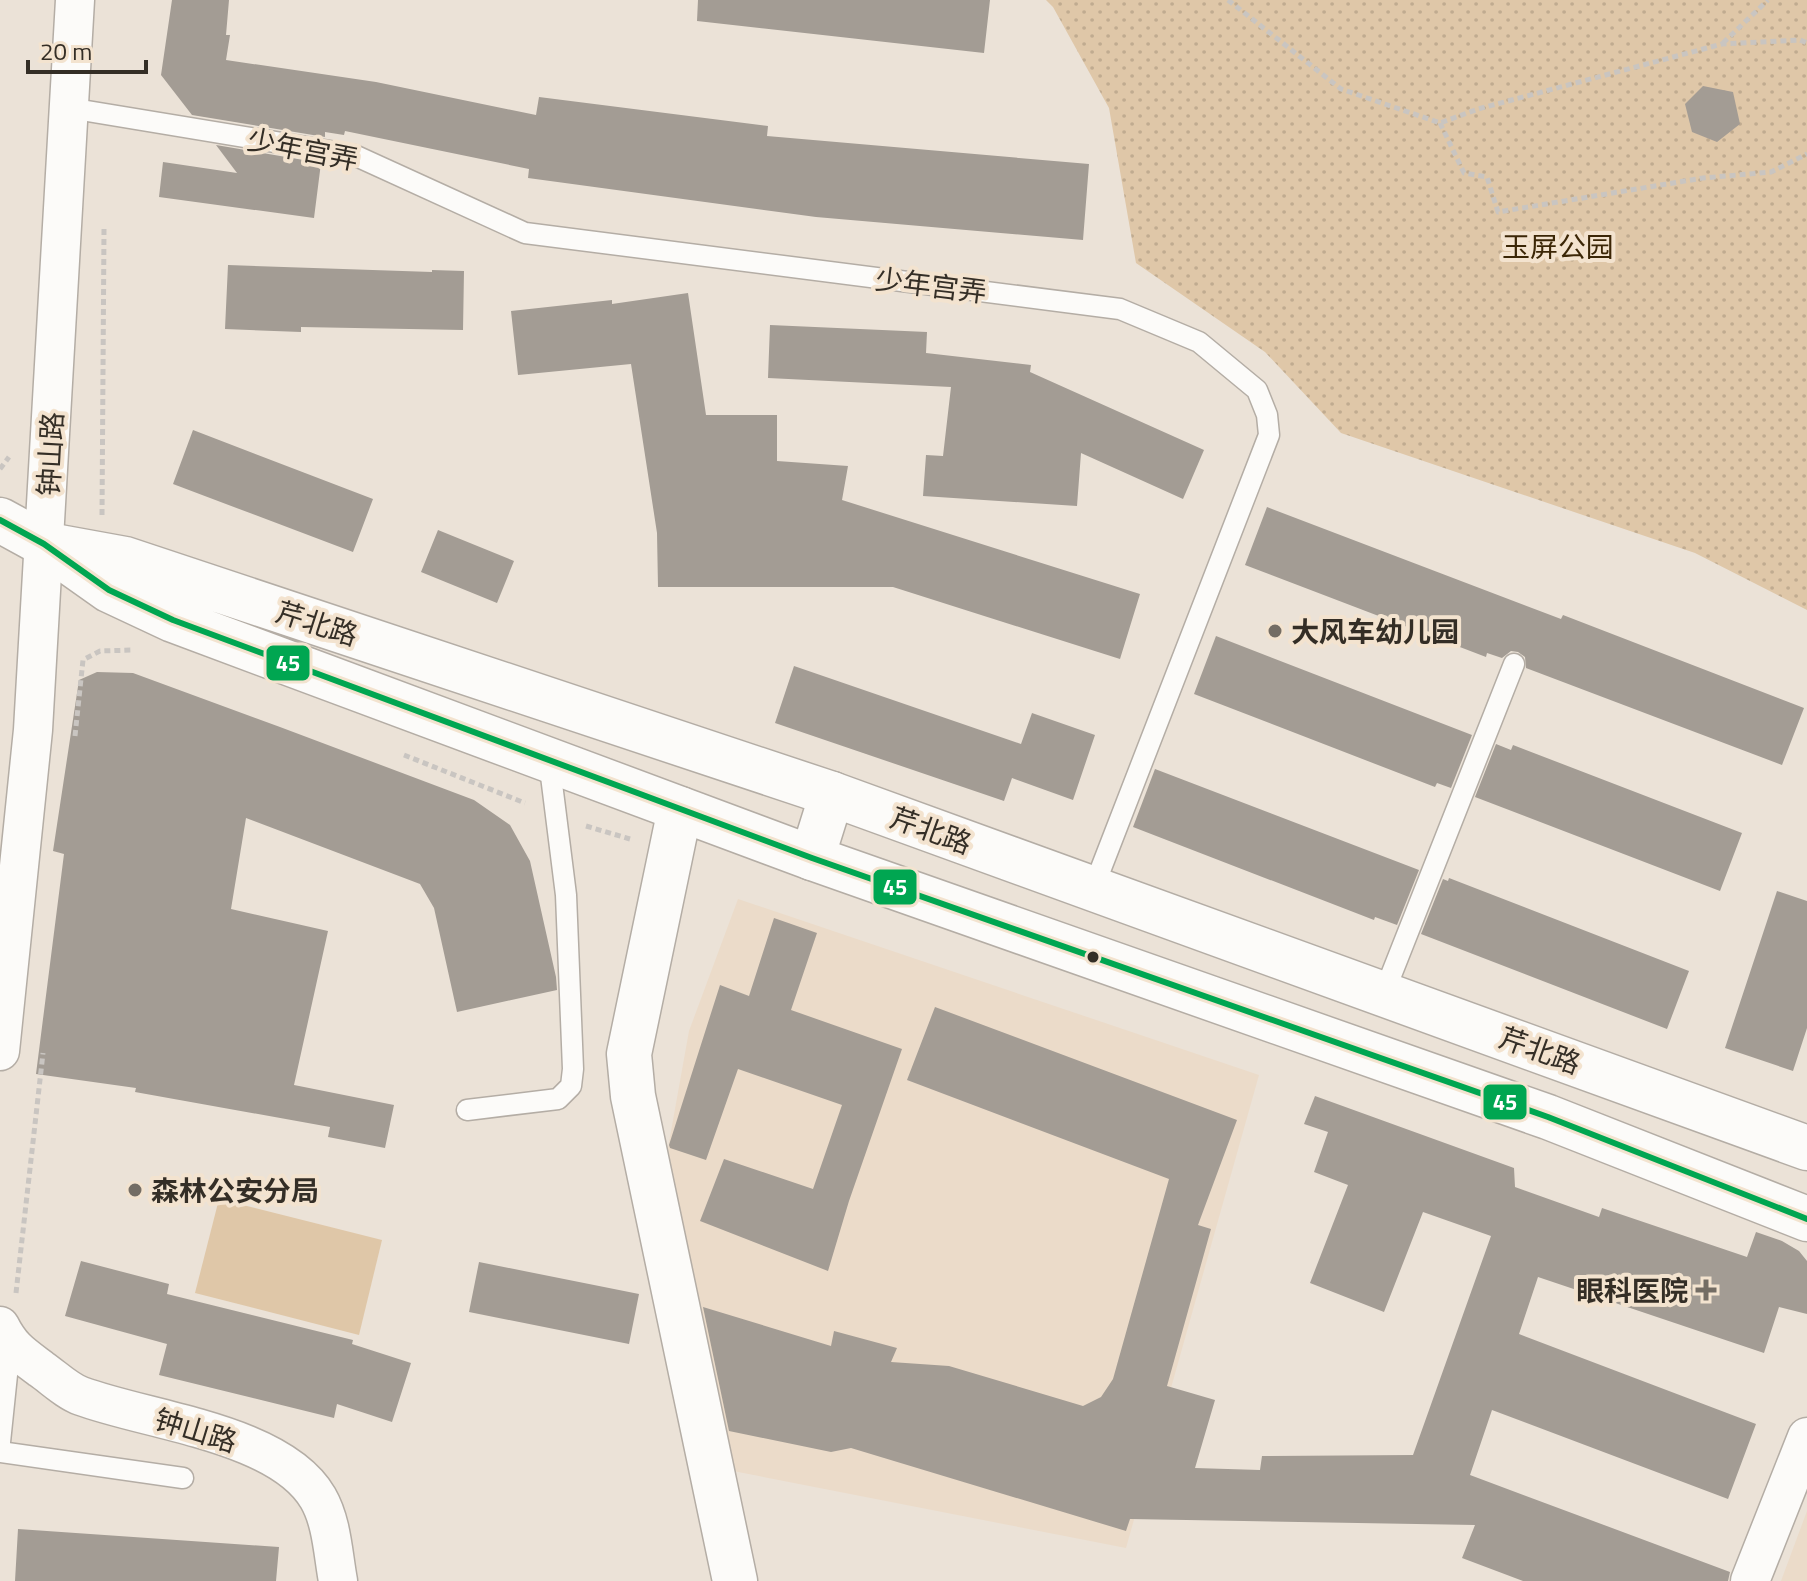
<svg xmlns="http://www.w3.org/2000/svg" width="1807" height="1581" viewBox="0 0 1807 1581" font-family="'Titillium Web','Noto Sans SC',sans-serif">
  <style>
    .built { fill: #ebdbc9 }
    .green { fill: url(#green-dots) }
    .pitch { fill: #dfc7a8 }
    .building { fill: #a39c94 }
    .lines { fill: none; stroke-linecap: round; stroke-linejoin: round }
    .service-casing { stroke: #b4ada5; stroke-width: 23 }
    .minor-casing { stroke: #b4ada5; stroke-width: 41 }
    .tertiary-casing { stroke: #b4ada5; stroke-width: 47 }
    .secondary-casing { stroke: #b4ada5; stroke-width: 47 }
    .path { stroke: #c9c5c1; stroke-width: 5; stroke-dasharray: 6 4; stroke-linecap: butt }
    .service { stroke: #fcfbf9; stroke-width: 20 }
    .minor { stroke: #fcfbf9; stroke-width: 38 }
    .tertiary { stroke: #fcfbf9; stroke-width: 44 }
    .secondary { stroke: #fcfbf9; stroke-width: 44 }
    .bus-1-casing { stroke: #f3e3cf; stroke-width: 12 }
    .bus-1 { stroke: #00a651; stroke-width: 6 }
    .poi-dot { fill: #746d64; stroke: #f3e3cf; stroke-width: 3 }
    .bus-dot { fill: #342e26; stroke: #f3e3cf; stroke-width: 3 }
    .labels { text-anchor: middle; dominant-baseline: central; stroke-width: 8; stroke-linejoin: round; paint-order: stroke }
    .street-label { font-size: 28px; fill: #342e26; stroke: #f3e3cf }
    .park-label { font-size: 28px; fill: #3b2606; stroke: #f3e3cf }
    .poi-label { font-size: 28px; font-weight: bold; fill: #342e26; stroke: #f3e3cf; text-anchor: start }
    .line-badge { stroke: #f3e3cf; stroke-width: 3 }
    .badge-label { font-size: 22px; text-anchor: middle; font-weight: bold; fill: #fff }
  </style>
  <defs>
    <pattern id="green-dots" width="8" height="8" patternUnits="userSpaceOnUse" patternTransform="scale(2)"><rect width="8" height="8" fill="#dfc7a8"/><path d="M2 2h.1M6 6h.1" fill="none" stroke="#c0ab90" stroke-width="1.8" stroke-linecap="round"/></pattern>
  </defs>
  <rect width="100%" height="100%" fill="#ebe2d7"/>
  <path class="built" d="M 738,899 L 1259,1075 L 1126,1548 L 728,1470 L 668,1148 L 689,1031 Z
    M 1807,1511 L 1807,1581 L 1781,1581 Z"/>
  <path class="green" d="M 1046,0 L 1807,0 L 1807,610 L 1695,553 L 1341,433 L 1265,352 L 1136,263 L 1109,108 L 1053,7 Z"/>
  <path class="pitch" d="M 219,1199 L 382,1240 L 359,1335 L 195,1293 Z"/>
  <path class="building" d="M 172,0 L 229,0 L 226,35 L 230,35 L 226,60 L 376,82 L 536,115 L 539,97 L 768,126 L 767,136 L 1089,164 L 1083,240 L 816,217 L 528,178 L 529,169 L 345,131 L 344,135 L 325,132 L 325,137 L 192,115 L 161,75 Z
    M 698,0 L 990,0 L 984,53 L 697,21 Z
    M 1703,86 L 1733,92 L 1740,124 L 1717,142 L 1692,132 L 1685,104 Z
    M 216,145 L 321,163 L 314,218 L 159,197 L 163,162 L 237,173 Z
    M 228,265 L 432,272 L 432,270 L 464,271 L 463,330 L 301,327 L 301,332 L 225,329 Z
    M 688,293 L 706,415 L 777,415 L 777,461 L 848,466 L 842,500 L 1140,594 L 1120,659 L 893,587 L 658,587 L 657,533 L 631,364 L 518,375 L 511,311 L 612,300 L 612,304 Z
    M 770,325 L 927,332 L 926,353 L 1031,365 L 1030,372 L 1204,450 L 1183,499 L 1081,453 L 1077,506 L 923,496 L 926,455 L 943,456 L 951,387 L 768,378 Z
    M 193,430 L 373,499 L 353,552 L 173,484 Z
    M 1267,507 L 1561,619 L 1563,615 L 1804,708 L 1782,765 L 1526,668 L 1525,657 L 1518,652 L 1511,651 L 1502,658 L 1487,653 L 1486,657 L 1245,565 Z
    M 438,530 L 514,561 L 497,603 L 421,572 Z
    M 1216,636 L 1472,735 L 1451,788 L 1437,783 L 1435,787 L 1194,694 Z
    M 794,666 L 1021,744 L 1032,713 L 1095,735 L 1073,800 L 1012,778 L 1004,801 L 775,723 Z
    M 97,672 L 133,673 L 280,727 L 474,800 L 510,825 L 530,861 L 556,977 L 557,990 L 457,1012 L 434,908 L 420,884 L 246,818 L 231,909 L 328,931 L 294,1085 L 394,1105 L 385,1148 L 328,1137 L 330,1127 L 135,1092 L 136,1088 L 36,1074 L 64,854 L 53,851 L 79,680 Z
    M 1496,744 L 1511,750 L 1513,745 L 1742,833 L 1720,891 L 1475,797 Z
    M 1155,769 L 1419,870 L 1397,925 L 1375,917 L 1374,920 L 1133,827 Z
    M 1449,878 L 1689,971 L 1667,1029 L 1421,934 L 1443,879 L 1448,881 Z
    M 1777,891 L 1807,901 L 1807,1028 L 1793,1071 L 1725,1048 Z
    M 774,918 L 817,933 L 791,1010 L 902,1049 L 849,1201 L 828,1271 L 700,1221 L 724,1159 L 813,1189 L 842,1105 L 738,1069 L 706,1160 L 670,1148 L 669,1145 L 720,985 L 749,996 Z
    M 935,1007 L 1237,1120 L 1198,1225 L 1211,1229 L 1167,1386 L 1215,1400 L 1195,1468 L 1260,1470 L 1262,1456 L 1413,1455 L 1491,1236 L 1423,1212 L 1384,1312 L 1310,1283 L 1348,1185 L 1314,1172 L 1328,1132 L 1304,1124 L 1315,1096 L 1514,1168 L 1515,1187 L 1599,1217 L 1602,1208 L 1747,1257 L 1756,1232 L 1782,1241 L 1799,1251 L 1807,1261 L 1807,1314 L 1779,1307 L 1764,1353 L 1538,1277 L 1519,1334 L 1756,1424 L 1728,1499 L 1492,1410 L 1470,1475 L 1730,1572 L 1728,1581 L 1523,1581 L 1462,1558 L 1475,1525 L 1130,1519 L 1126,1531 L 851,1448 L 831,1452 L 729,1431 L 703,1307 L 831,1346 L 834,1331 L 897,1348 L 891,1362 L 949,1366 L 1083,1406 L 1101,1397 L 1113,1379 L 1169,1179 L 907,1080 Z
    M 81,1261 L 169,1284 L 167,1294 L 353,1340 L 352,1344 L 411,1363 L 392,1422 L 337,1404 L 334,1418 L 159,1375 L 167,1344 L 65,1316 Z
    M 479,1262 L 639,1294 L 629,1344 L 469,1312 Z
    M 18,1529 L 279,1547 L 276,1581 L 15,1581 Z"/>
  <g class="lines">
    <defs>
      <path id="service" d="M 69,108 L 354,155 L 525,233 L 1120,309 L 1199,342 L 1257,390 L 1267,415 L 1269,435 L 1093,889
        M 1384,993 L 1514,664
        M 467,1110 L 558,1099 L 571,1086 L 573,1069 L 566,895 L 549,760
        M 0,1442 L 10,1346
        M 0,1452 L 183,1478"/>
      <path id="minor" d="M 0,1051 L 33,730 L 75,0
        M 0,1326 C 11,1348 21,1354 41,1369 C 54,1378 67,1391 81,1396 C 149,1421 280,1433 318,1498 C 332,1522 333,1554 338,1581
        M 1750,1581 L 1807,1437"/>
      <path id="tertiary" d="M 680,809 L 629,1054 L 633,1096 L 735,1581
        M 812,858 L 832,794"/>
      <path id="secondary" d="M 0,520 L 44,544 L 109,590 L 173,620 L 812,858 L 1548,1117 L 1807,1219
        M 59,547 L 125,559 L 832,794 L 1807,1148"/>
    </defs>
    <use href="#service" class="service-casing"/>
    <use href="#minor" class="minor-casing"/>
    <use href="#tertiary" class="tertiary-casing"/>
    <use href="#secondary" class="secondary-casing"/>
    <path class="path" d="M 1228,0 L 1341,89 L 1440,123 L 1478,109 L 1722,44 L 1800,40 L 1807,43
      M 1723,43 L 1768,0
      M 1440,123 L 1464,173 L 1487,177 L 1498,212 L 1703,178 L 1771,172 L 1807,154
      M 0,469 L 9,457
      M 102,515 L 104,229
      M 75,736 L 83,660 L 100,651 L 134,650
      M 404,755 L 525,803
      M 586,826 L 630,839
      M 16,1293 L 43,1053"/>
    <use href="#service" class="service"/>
    <use href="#minor" class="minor"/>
    <use href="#tertiary" class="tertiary"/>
    <use href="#secondary" class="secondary"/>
    <defs>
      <path id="bus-1" d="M 0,520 L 44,544 L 109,590 L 173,620 L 812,858 L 1548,1117 L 1807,1219"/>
    </defs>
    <use href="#bus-1" class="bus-1-casing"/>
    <use href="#bus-1" class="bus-1"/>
  </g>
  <g class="poi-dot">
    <circle cx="1275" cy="631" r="8"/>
    <circle cx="135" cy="1190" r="8"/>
    <path d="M1702 1278h8v8h8v8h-8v8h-8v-8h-8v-8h8z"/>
  </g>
  <circle class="bus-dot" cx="1093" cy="957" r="7"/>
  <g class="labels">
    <g class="street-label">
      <text transform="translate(303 149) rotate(11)">少年宫弄</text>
      <text transform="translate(931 285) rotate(7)">少年宫弄</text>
      <text transform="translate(50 454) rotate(-87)">钟山路</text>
      <text transform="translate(317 623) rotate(18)">芹北路</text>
      <text transform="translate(931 830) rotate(20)">芹北路</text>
      <text transform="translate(1540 1050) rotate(20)">芹北路</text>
      <text transform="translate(196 1430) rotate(17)">钟山路</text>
    </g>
    <g class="park-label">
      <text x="1558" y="246">玉屏公园</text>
    </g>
    <g class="poi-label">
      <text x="1291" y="631">大风车幼儿园</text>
      <text x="151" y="1190">森林公安分局</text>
      <text x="1688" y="1290" text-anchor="end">眼科医院</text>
    </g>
  </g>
  <g class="line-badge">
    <rect x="265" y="644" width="46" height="38" rx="8" fill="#00a651"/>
    <rect x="872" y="868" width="46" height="38" rx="8" fill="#00a651"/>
    <rect x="1482" y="1083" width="46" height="38" rx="8" fill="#00a651"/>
  </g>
  <g class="badge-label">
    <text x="288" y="671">45</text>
    <text x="895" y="895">45</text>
    <text x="1505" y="1110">45</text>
  </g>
  <path d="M28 60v12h118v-12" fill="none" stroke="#342e26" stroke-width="4"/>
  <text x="40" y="60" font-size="24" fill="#342e26" stroke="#f3e3cf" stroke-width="6" paint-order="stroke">20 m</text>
</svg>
